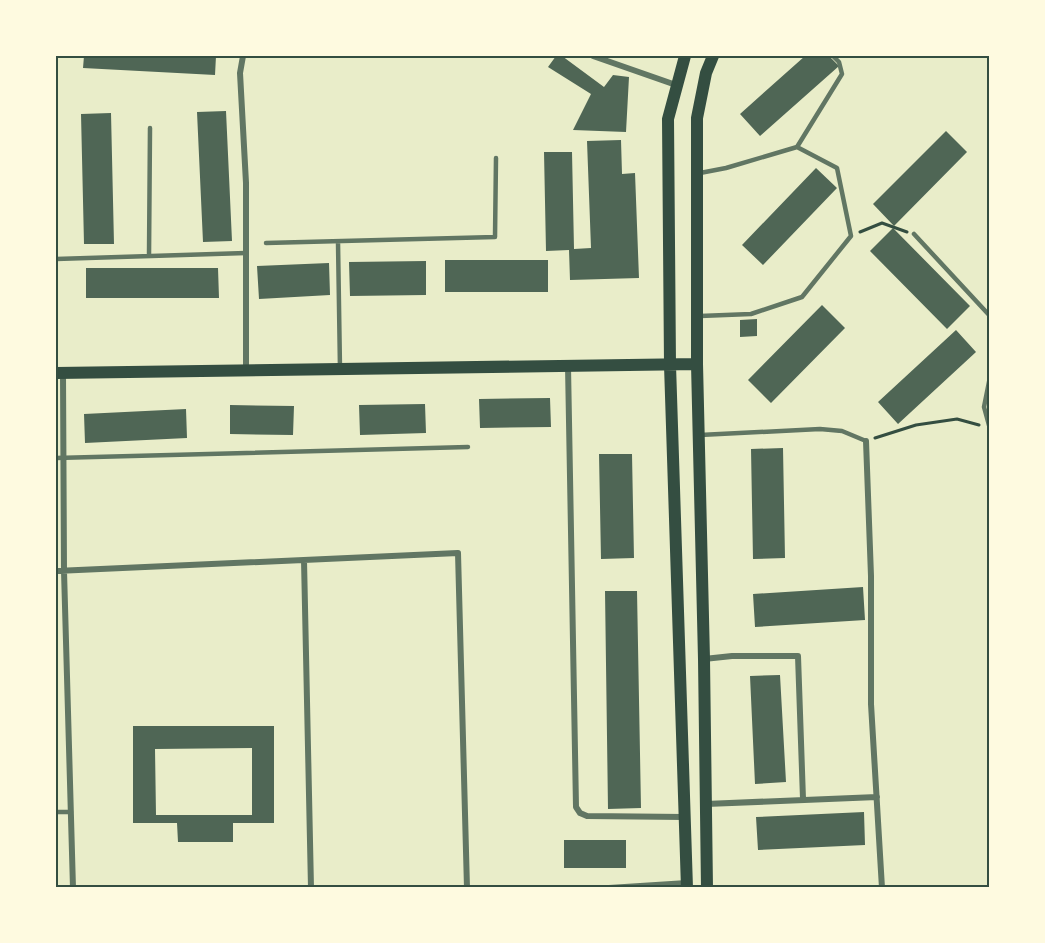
<svg xmlns="http://www.w3.org/2000/svg" width="1045" height="943" viewBox="0 0 1045 943" font-family="Mulish,sans-serif">
  <style>
    .building { fill: #4f6655; fill-rule: evenodd }
    .lines { fill: none; stroke-linecap: round; stroke-linejoin: round }
    .path { stroke: #344e41; stroke-width: 3 }
    .service { stroke: #617663; stroke-width: 4.5 }
    .minor { stroke: #617663; stroke-width: 6 }
    .secondary { stroke: #344e41; stroke-width: 12 }
    .neatline { fill: none; stroke: #344e41; stroke-width: 2 }
  </style>
  <rect width="100%" height="100%" fill="#e9edc9"/>
  <path class="building" d="M 84,56 L 216,56 L 215,75 L 83,68 Z
    M 556,56 L 562,56 L 604,87 L 613,75 L 629,77 L 626,132 L 573,130 L 591,94 L 548,67 Z
    M 805,56 L 829,56 L 839,66 L 760,136 L 740,114 Z
    M 226,111 L 232,241 L 203,242 L 197,112 Z
    M 111,113 L 114,244 L 84,244 L 81,114 Z
    M 946,131 L 967,152 L 894,226 L 873,204 Z
    M 621,140 L 622,174 L 635,173 L 639,278 L 570,280 L 569,250 L 546,251 L 544,152 L 572,152 L 574,249 L 591,248 L 587,141 Z
    M 816,168 L 837,188 L 763,265 L 742,245 Z
    M 893,228 L 970,306 L 947,329 L 870,251 Z
    M 445,260 L 548,260 L 548,292 L 445,292 Z
    M 426,261 L 426,295 L 350,296 L 349,262 Z
    M 329,263 L 330,295 L 259,299 L 257,266 Z
    M 86,268 L 218,268 L 219,298 L 86,298 Z
    M 822,305 L 845,328 L 771,403 L 748,380 Z
    M 757,319 L 757,336 L 740,337 L 740,320 Z
    M 956,330 L 976,352 L 898,424 L 878,402 Z
    M 550,398 L 551,427 L 480,428 L 479,399 Z
    M 425,404 L 426,433 L 360,435 L 359,405 Z
    M 230,405 L 294,406 L 293,435 L 230,434 Z
    M 186,409 L 187,438 L 85,443 L 84,414 Z
    M 783,448 L 785,558 L 753,559 L 751,449 Z
    M 599,454 L 632,454 L 634,558 L 601,559 Z
    M 863,587 L 865,620 L 755,627 L 753,594 Z
    M 605,591 L 637,591 L 641,808 L 608,809 Z
    M 780,675 L 786,782 L 755,784 L 750,676 Z
    M 133,726 L 274,726 L 274,823 L 233,823 L 233,842 L 178,842 L 177,823 L 133,823 ZM 252,748 L 252,815 L 156,815 L 155,749 Z
    M 864,812 L 865,845 L 758,850 L 756,817 Z
    M 564,840 L 626,840 L 626,868 L 564,868 Z"/>
  <g class="lines">
    <path class="path" d="M 860,232 L 882,223 L 907,232
      M 875,438 L 916,425 L 957,419 L 979,425"/>
    <path class="service" d="M 797,147 L 842,74 L 839,62 L 833,56
      M 914,234 L 990,316
      M 338,242 L 340,369
      M 266,243 L 495,237 L 496,158
      M 149,256 L 150,128
      M 56,259 L 246,253
      M 700,316 L 751,314 L 802,297 L 851,236 L 837,168 L 797,147 L 726,168 L 700,173
      M 990,377 L 984,407 L 990,429
      M 700,435 L 820,429 L 842,431 L 866,441
      M 56,458 L 468,447
      M 56,812 L 71,812"/>
    <path class="minor" d="M 243,56 L 240,73 L 246,183 L 246,370
      M 593,56 L 676,85
      M 568,366 L 576,807 L 580,813 L 587,816 L 684,817
      M 63,373 L 64,571 L 73,888
      M 866,441 L 871,576 L 871,704 L 882,888
      M 304,560 L 311,888
      M 56,571 L 458,553 L 467,888
      M 704,659 L 732,656 L 798,656 L 803,799
      M 706,804 L 877,797
      M 609,888 L 687,883"/>
    <path class="secondary" d="M 685,56 L 668,119 L 670,365 L 687,888
      M 56,373 L 697,364
      M 707,888 L 704,659 L 697,364 L 697,118 L 706,73 L 713,56"/>
  </g>
  <rect width="1045" height="943" fill="none" stroke="#fefae0" stroke-width="114"/>
  <rect x="57" y="57" width="931" height="829" class="neatline"/>
</svg>
